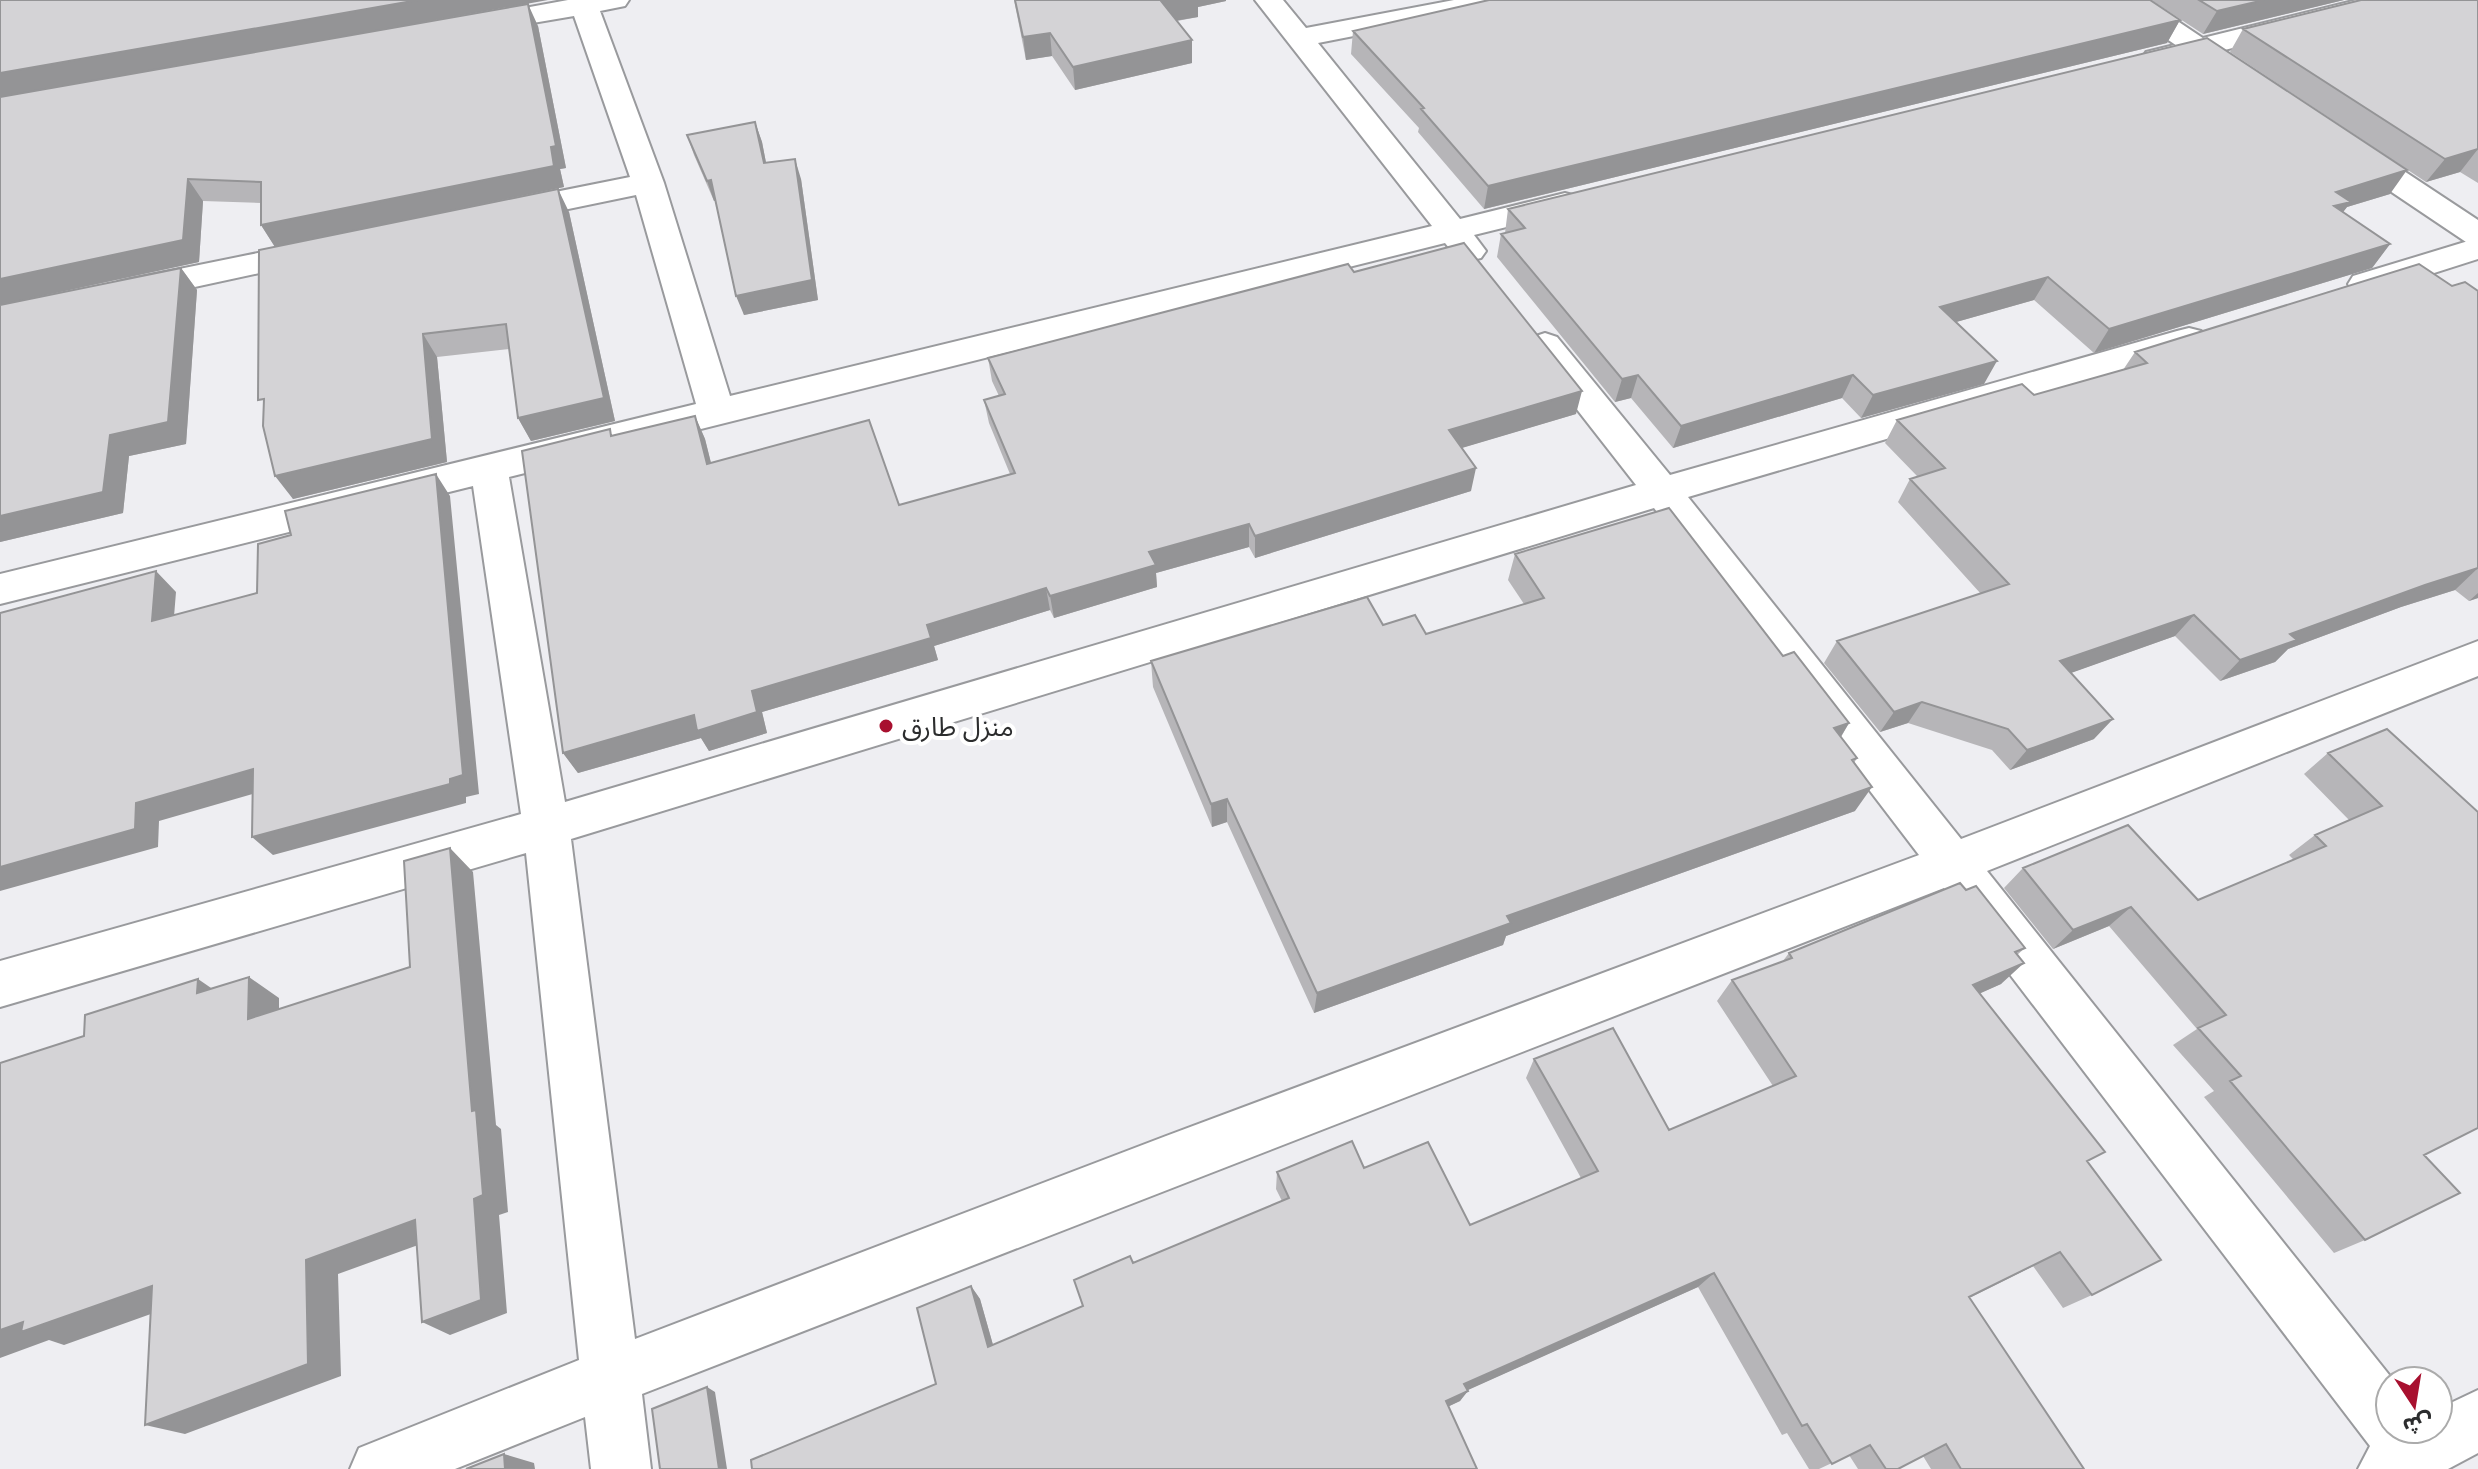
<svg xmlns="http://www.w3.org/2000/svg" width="2478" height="1469" viewBox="0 0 2478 1469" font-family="'Noto Sans','Noto Sans Arabic',sans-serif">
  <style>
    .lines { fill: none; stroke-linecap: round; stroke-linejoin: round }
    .minor-casing { stroke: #999a9d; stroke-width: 4 }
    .tertiary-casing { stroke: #999a9d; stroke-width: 4 }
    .minor { fill: #fff; fill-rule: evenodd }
    .tertiary { fill: #fff; fill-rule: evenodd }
    .wall { fill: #b6b5b8 }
    .shaded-wall { fill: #949496 }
    .building { fill: #d4d3d6; stroke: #949496; stroke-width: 2 }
    .poi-dot { fill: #a8102f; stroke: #fff; stroke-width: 3 }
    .labels { text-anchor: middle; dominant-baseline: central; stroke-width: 8; stroke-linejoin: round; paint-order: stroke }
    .poi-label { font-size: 26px; fill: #2c2d2e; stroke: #fff; text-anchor: start }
  </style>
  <rect width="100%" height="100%" fill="#eeeef2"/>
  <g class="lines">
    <defs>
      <path id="minor" d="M 568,0 L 629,0 L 625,6 L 600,11 L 664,183 L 730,396 L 1432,226 L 1255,0 L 1283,0 L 1306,28 L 1454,0 L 1511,0 L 1507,6 L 1497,8 L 1318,43 L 1460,219 L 1565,193 L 1576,196 L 1581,203 L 1576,210 L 1474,235 L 1486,251 L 1481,258 C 1462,263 1456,257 1445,243 L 509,477 L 565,802 L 1636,485 L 1533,353 L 1527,345 L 1533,337 L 1545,333 L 1557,337 L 1670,475 L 2177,331 L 2189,328 L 2201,331 L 2207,339 L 2201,347 L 1688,497 L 1961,839 L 2478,641 L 2478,676 L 1987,871 L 2394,1381 L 2390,1381 L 2390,1429 L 2438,1429 L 2438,1409 L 2478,1390 L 2478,1453 L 2448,1469 L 2358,1469 L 2370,1446 L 1944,888 L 642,1394 L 651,1469 L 591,1469 L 585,1417 L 455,1469 L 350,1469 L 359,1448 L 579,1360 L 526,853 L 0,1007 L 0,961 L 521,814 L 473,486 L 0,604 L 0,574 L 696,404 L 636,195 L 505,222 L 494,219 L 489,212 L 494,205 L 505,202 L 630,177 L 574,16 L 475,33 L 465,31 L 461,25 L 465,19 L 475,17 ZM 1654,508 L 1919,855 L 1166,1136 L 635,1339 L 571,839 Z
        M 2357,0 L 2405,0 L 2401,6 L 2156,67 L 2146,64 L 2142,58 L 2146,52 Z
        M 2478,238 L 2478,259 L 2365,295 L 2353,292 L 2348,284 L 2353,276 Z
        M 317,241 L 329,244 L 334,251 L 329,258 L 130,301 L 118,298 L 113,290 L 118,282 L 130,279 Z"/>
      <path id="tertiary" d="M 2114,0 L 2146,0 L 2249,69 L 2254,75 L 2249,81 L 2239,84 L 2229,81 L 2118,6 Z
        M 2349,140 L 2360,142 L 2478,220 L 2478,245 L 2466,242 L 2338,156 L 2334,149 L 2338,142 Z"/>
    </defs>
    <use href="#minor" class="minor-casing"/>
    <use href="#tertiary" class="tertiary-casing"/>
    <use href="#minor" class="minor"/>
    <use href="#tertiary" class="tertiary"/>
  </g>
  <path class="wall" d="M 0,0 L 296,45 L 538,26 L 566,168 L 560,169 L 564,187 L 275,247 L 261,225 L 261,203 L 203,201 L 199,262 L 28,299 L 181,268 L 197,290 L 186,444 L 129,456 L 123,513 L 0,542 Z
    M 1014,0 L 1226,0 L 1226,1 L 1198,7 L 1198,17 L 1177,21 L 1192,63 L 1075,90 L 1052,56 L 1026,60 Z
    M 2151,0 L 2344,0 L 2203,34 Z
    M 2478,0 L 2478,183 L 2460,172 L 2426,182 L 2230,52 L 2243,29 Z
    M 2180,20 L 2167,43 L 1484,209 L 1418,132 L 1419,128 L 1351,54 L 1353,31 Z
    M 755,122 L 762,142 L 766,163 L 801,179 L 818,300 L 744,315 L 716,200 L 714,201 L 694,155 L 687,135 Z
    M 2390,194 L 2347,207 L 2343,212 L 2390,244 L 2372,268 L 2094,353 L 2034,300 L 1956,322 L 1984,384 L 1861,418 L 1842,398 L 1673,448 L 1631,398 L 1615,402 L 1497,257 L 1501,234 L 1505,233 L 1508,209 Z
    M 569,212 L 615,421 L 531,441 L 518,418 L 509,349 L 437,357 L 447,462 L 293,499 L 263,426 Z
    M 1354,272 L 1576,414 L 1461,448 L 1471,491 L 1255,558 L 1249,547 L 1156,573 L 1157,587 L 1054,618 L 1050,610 L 934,646 L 938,660 L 762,712 L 767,733 L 709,751 L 701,738 L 578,773 L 563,753 L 613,436 L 695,416 L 705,439 L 711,463 L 899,505 L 1010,474 L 989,423 L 984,400 L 999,396 L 992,381 L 988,358 Z
    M 2452,286 L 2478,291 L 2478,598 L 2469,601 L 2455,590 L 2401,607 L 2288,649 L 2275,662 L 2220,681 L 2175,636 L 2070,673 L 2094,739 L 2010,770 L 1992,750 L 1908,723 L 1880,732 L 1824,663 L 1837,641 L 1981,594 L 1898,502 L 1910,479 L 1918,477 L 1885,443 L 1897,420 L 2034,395 L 2123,370 L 2135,352 Z
    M 1515,554 L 1783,656 L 1849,723 L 1841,737 L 1857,758 L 1854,763 L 1855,811 L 1506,936 L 1503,945 L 1314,1013 L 1227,822 L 1212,827 L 1153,687 L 1151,661 L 1426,634 L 1524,604 L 1508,580 Z
    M 2387,729 L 2424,1155 L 2365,1240 L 2334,1253 L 2204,1097 L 2214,1091 L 2173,1045 L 2197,1029 L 2109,926 L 2053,949 L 2004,888 L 2023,868 L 2198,900 L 2294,860 L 2289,855 L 2315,835 L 2349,820 L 2304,774 L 2328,753 Z
    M 1966,890 L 2025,948 L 2017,955 L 2001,984 L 1980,993 L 2088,1162 L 2092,1295 L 2063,1308 L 2033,1266 L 1969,1298 L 2084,1469 L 1931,1469 L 1923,1456 L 1898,1469 L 1858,1469 L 1849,1455 L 1819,1469 L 1809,1469 L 1787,1433 L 1782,1435 L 1698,1287 L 1467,1390 L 1460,1401 L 1449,1406 L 936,1384 L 971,1286 L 980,1299 L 993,1345 L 1083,1306 L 1133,1263 L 1282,1201 L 1276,1189 L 1277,1172 L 1364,1168 L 1470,1225 L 1581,1178 L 1526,1078 L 1534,1059 L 1669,1130 L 1773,1086 L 1717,1001 L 1732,980 L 1783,961 L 1789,953 Z"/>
  <path class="shaded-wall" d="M 418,0 L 548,0 L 0,98 L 0,73 Z
    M 1166,0 L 1226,0 L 1226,1 L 1198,7 L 1198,17 L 1162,23 L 1161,1 Z
    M 2264,0 L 2344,0 L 2203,34 L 2217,11 Z
    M 528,4 L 538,26 L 566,168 L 560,169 L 564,187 L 275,247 L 261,225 Z
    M 2180,20 L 2167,43 L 1484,209 L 1488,186 Z
    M 1050,33 L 1052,56 L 1026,60 L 1023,37 Z
    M 1192,40 L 1192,63 L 1075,90 L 1073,67 Z
    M 755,122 L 762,142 L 770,183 L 764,163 Z
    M 2478,149 L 2460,172 L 2426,182 L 2445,159 Z
    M 795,159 L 801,179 L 818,300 L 744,315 L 736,296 Z
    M 2407,170 L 2390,194 L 2347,207 L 2333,225 L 2336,192 Z
    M 188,179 L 203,201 L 199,262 L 0,305 L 0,279 Z
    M 711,180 L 718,200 L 714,201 L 707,181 Z
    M 558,189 L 569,212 L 615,421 L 531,441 L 518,418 Z
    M 2390,244 L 2372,268 L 2094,353 L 2109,329 Z
    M 181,268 L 197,290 L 186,444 L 129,456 L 123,513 L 0,542 L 0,516 Z
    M 2048,277 L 2034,300 L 1928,330 L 1940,307 Z
    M 423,334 L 437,357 L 447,462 L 293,499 L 275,476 Z
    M 1997,361 L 1984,384 L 1861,418 L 1873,395 Z
    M 1638,375 L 1631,398 L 1615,402 L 1622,379 Z
    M 1853,375 L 1842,398 L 1673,448 L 1681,426 Z
    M 1582,391 L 1576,414 L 1445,453 L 1449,430 Z
    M 695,416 L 705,439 L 717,487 L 707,464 Z
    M 1476,468 L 1471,491 L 1255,558 L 1255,536 Z
    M 436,474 L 450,496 L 479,794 L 466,797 L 466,803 L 273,855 L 252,837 Z
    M 1249,524 L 1249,547 L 1156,573 L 1157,587 L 1054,618 L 1050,596 L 1149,552 Z
    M 2478,568 L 2455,590 L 2401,607 L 2288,649 L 2275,662 L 2220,681 L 2240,660 L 2290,634 L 2425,585 Z
    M 156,571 L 176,592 L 172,641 L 152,621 Z
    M 1046,588 L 1050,610 L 934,646 L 938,660 L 762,712 L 767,733 L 709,751 L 701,738 L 578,773 L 563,753 L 752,691 L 927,625 Z
    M 2478,593 L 2478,598 L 2469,601 Z
    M 2194,615 L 2175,636 L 2043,683 L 2060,661 Z
    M 1922,702 L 1908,723 L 1880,732 L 1894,712 Z
    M 2113,719 L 2094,739 L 2010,770 L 2027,750 Z
    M 1849,723 L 1834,748 L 1834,728 Z
    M 253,769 L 273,788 L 159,821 L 158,847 L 0,891 L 0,867 L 136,803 Z
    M 1872,787 L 1855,811 L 1506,936 L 1503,945 L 1314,1013 L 1317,993 L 1507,916 Z
    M 1227,799 L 1227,822 L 1212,827 L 1211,804 Z
    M 450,848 L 473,872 L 496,1125 L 501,1129 L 508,1212 L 499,1215 L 507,1313 L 450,1335 L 422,1322 L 474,1199 L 472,1111 Z
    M 2131,907 L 2109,926 L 2053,949 L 2073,930 Z
    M 2024,963 L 2001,984 L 1952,1006 L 1973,985 Z
    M 249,977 L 279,998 L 279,1040 L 248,1019 Z
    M 198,979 L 230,1001 L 197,993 Z
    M 415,1220 L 443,1236 L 338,1274 L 341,1376 L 185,1434 L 145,1425 L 306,1260 Z
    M 2060,1252 L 2033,1266 L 1944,1310 L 1969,1297 Z
    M 1714,1273 L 1698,1287 L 1457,1395 L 1464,1384 Z
    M 152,1286 L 190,1300 L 64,1345 L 49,1340 L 0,1358 L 0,1330 L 23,1322 Z
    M 971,1286 L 980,1299 L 997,1359 L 988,1347 Z
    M 707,1387 L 715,1392 L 727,1469 L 719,1469 Z
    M 1468,1391 L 1460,1401 L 1439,1411 L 1446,1401 Z
    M 504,1454 L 534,1463 L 535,1469 L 505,1469 Z"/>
  <path class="building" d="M 0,0 L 418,0 L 0,73 Z
    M 1015,0 L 1166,0 L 1161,1 L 1192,40 L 1073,67 L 1050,33 L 1023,37 Z
    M 1489,0 L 2150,0 L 2180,20 L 1488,186 L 1421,109 L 1424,108 L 1353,31 Z
    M 2199,0 L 2264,0 L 2217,11 Z
    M 2361,0 L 2478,0 L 2478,149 L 2445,159 L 2243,29 Z
    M 528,4 L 556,146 L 551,147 L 554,166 L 261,225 L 261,182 L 188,179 L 183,240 L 0,279 L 0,97 Z
    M 2207,38 L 2407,170 L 2336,192 L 2351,202 L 2334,206 L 2390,244 L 2109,329 L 2048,277 L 1940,307 L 1997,361 L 1873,395 L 1853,375 L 1681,426 L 1638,375 L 1622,379 L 1501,234 L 1525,228 L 1508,209 Z
    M 755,122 L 764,163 L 795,159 L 812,280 L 736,296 L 711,180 L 707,181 L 687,135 Z
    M 558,189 L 604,398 L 518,418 L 506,324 L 423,334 L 432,439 L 275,476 L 263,426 L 264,399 L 258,400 L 259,250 Z
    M 1464,243 L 1582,391 L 1449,430 L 1476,468 L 1255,536 L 1249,524 L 1149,552 L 1156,565 L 1050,596 L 1046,588 L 927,625 L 931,638 L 752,691 L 757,712 L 697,731 L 694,715 L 563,753 L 522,451 L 610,429 L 611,436 L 695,416 L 707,464 L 869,420 L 899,505 L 1015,473 L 984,400 L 1005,394 L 988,358 L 1348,264 L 1354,272 Z
    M 2419,264 L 2452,286 L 2465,282 L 2478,291 L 2478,568 L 2425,585 L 2290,634 L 2297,640 L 2240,660 L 2194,615 L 2060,661 L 2113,719 L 2027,750 L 2008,729 L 1922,702 L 1894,712 L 1837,641 L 2009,584 L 1910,479 L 1945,468 L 1897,420 L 2022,384 L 2034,395 L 2147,363 L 2135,352 Z
    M 181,268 L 168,422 L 110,435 L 103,492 L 0,516 L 0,305 Z
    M 436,474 L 463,775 L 450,779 L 450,784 L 252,837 L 253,769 L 136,803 L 135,829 L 0,867 L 0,613 L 156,571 L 152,621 L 257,593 L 258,544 L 291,535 L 285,511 Z
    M 1669,508 L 1783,656 L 1794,652 L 1849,723 L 1834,728 L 1857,758 L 1852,760 L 1872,787 L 1507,916 L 1511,923 L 1317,993 L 1227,799 L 1211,804 L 1151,661 L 1367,597 L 1383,625 L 1415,615 L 1426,634 L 1544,598 L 1515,554 Z
    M 2387,729 L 2478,812 L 2478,1128 L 2424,1155 L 2460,1193 L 2365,1240 L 2230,1081 L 2241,1076 L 2198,1028 L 2226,1015 L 2131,907 L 2073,930 L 2023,868 L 2128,825 L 2198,900 L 2326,846 L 2315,835 L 2382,806 L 2328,753 Z
    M 450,848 L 472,1111 L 476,1110 L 483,1195 L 474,1199 L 481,1300 L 422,1322 L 415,1220 L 306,1260 L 308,1364 L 145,1425 L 152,1286 L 21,1332 L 23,1322 L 0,1330 L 0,1063 L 84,1036 L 85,1015 L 198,979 L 197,993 L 249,977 L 248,1019 L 410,967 L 404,861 Z
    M 1960,883 L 1966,890 L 1976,886 L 2025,948 L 2015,952 L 2024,963 L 1973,985 L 2105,1152 L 2087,1161 L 2161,1260 L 2092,1295 L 2060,1252 L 1969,1297 L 2084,1469 L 1961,1469 L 1946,1444 L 1898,1469 L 1886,1469 L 1870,1445 L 1832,1464 L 1807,1424 L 1802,1426 L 1714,1273 L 1464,1384 L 1468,1391 L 1446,1401 L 1477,1469 L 752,1469 L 751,1460 L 936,1384 L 917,1308 L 971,1286 L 988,1347 L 1083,1306 L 1074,1280 L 1130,1256 L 1133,1263 L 1289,1198 L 1277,1172 L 1352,1141 L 1364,1168 L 1428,1142 L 1470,1225 L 1598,1171 L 1534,1059 L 1613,1028 L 1669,1130 L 1796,1076 L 1732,980 L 1792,958 L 1789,953 Z
    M 707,1387 L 719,1469 L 660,1469 L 652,1409 Z
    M 504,1454 L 505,1469 L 466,1469 Z"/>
  <circle class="poi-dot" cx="886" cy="726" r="8"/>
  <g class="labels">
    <g class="poi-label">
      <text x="902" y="726">منزل طارق</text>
    </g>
  </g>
  <g transform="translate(2414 1405) rotate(168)"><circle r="38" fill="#ffffff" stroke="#ababab" stroke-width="2"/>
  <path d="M0-6L14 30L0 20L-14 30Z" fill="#a8102f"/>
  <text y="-12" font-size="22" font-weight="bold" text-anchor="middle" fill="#2c2d2e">ش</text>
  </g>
</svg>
